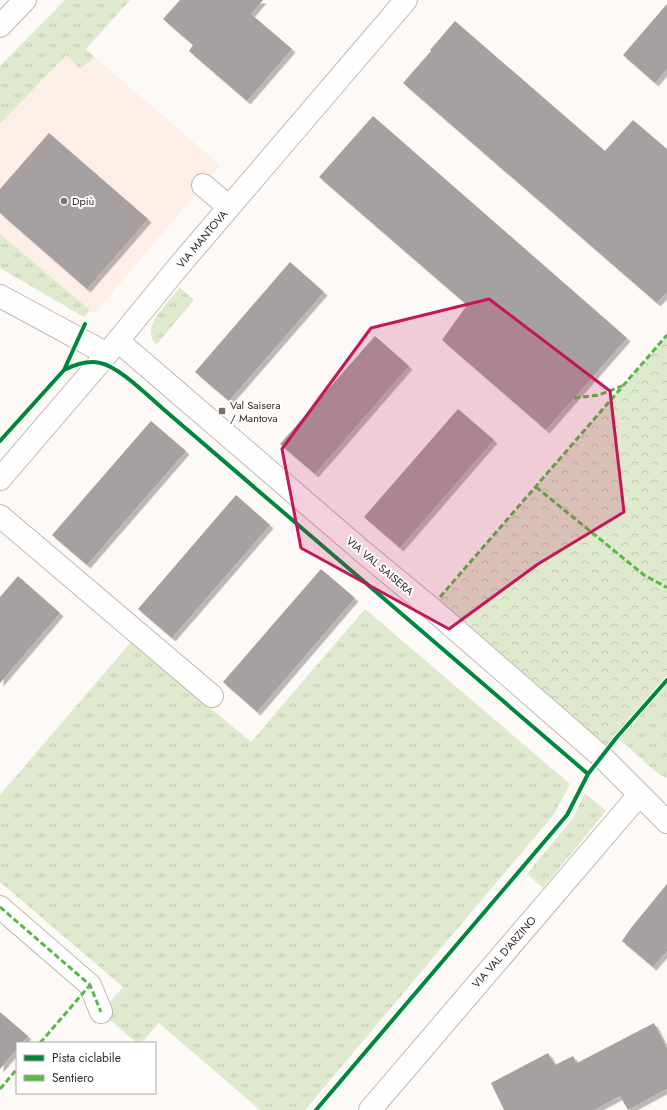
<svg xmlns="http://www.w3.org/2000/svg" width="667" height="1110" viewBox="0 0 667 1110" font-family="Jost,sans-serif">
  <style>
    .built { fill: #fdefe8 }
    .grass { fill: url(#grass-tufts) }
    .park { fill: url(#park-crowns) }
    .building { fill: #a6a0a1; filter: url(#shadow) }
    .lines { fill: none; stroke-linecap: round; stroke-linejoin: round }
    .minor-casing { stroke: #beb8b4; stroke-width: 24 }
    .major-casing { stroke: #beb8b4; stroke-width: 24 }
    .minor { stroke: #fffefe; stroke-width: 22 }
    .major { stroke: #fffefe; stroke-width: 22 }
    .quiet { stroke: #58b947; stroke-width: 3; stroke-dasharray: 6 3; stroke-linecap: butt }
    .cycleway-casing { stroke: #fff; stroke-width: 6 }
    .cycleway { stroke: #00873e; stroke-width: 4 }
    .marked { fill: #c2185b; fill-opacity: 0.2; stroke: #c2185b; stroke-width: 3; stroke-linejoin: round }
    .poi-dot { fill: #7a716d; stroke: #fff; stroke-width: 1.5 }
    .labels { text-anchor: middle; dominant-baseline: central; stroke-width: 4; stroke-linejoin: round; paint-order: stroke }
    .poi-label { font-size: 11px; fill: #342823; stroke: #fff; text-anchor: start }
    .street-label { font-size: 11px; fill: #342823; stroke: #fff }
  </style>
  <defs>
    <pattern id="grass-tufts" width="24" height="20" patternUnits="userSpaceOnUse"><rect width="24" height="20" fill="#dfe9cd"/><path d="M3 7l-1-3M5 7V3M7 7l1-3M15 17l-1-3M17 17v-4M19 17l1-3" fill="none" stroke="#c0c8b0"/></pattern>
    <pattern id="park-crowns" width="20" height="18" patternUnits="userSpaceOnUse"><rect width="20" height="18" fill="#dfe9cd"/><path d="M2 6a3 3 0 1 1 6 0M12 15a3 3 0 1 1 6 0" fill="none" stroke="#c0c8b0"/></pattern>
    <filter id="shadow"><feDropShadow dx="3.5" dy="3.5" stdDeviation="0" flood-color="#0004"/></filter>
  </defs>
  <rect width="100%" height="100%" fill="#fcf9f7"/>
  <path class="built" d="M 66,55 L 81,69 L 94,57 L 220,165 L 94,314 L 0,234 L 0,124 Z"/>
  <path class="grass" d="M 65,0 L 130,0 L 86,49 L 94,57 L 81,69 L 66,55 L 0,124 L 0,66 Z
    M 0,234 L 90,310 L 84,317 L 0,268 Z
    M 180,288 L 194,300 L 156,345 C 154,341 151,338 151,333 C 150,318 171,299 180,288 Z
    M 365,609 L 570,784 L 554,814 L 305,1110 L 260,1110 L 159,1023 L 141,1043 L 137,1043 L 101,1012 L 123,987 L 0,882 L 0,795 L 131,642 L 251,742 Z
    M 667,680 L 667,778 L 657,773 L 617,737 Z
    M 585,793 L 606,811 L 543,888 L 527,874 L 573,818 Z"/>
  <path class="park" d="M 667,335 L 667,680 L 602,757 L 431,608 Z"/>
  <path class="building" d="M 180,0 L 263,0 L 251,14 L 292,49 L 247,101 L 189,51 L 193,45 L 163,19 Z
    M 667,4 L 667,69 L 655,83 L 623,55 Z
    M 455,21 L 605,151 L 633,120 L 667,149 L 667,292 L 657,303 L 403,83 L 431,51 L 430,50 Z
    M 373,116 L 627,338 L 546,430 L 442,340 L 467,305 L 319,177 Z
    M 49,133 L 148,219 L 87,289 L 0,213 L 0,189 Z
    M 290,262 L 324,292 L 229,401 L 195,372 Z
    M 375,336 L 409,366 L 315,474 L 280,444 Z
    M 458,409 L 494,440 L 400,548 L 364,517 Z
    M 151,421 L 186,451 L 87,565 L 52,535 Z
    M 236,495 L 270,525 L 172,638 L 138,609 Z
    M 321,569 L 355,598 L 257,712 L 223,682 Z
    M 18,576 L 60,613 L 0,683 L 0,597 Z
    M 667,884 L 667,951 L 653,967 L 622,941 L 631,928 Z
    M 0,1012 L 28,1036 L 22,1043 L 17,1043 L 17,1049 L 0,1069 Z
    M 654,1023 L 667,1048 L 667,1089 L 628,1110 L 620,1096 L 594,1110 L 504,1110 L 491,1083 L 548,1053 L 555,1065 L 573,1056 L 577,1063 Z"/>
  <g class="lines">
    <defs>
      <path id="minor" d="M 203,185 L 229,207
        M 0,296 L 107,354
        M 118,341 L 362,551 L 431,608 L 602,757 L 667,822
        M 0,479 L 107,354 L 178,267 L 248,185 L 406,0
        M 0,516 L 212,696
        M 0,907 L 90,985 L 101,1012
        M 370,1110 L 639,795"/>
      <path id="major" d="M 0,26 L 25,0"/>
    </defs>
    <use href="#minor" class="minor-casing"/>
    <use href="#major" class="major-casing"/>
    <use href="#minor" class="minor"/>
    <use href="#major" class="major"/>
    <path class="quiet" d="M 574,398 L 599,395 L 622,386
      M 536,487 L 644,575 L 666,587 L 667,586
      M 440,597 L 667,335
      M 0,907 L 90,985 L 101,1012
      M 40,1043 L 90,985
      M 0,1089 L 17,1069"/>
    <defs>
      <path id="cycleway" d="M 64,370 C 74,365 88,360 100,363 C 118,366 147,395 162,408 L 588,774
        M 0,441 L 64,370 L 85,324
        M 316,1110 L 567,815 L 588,774 L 617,737 L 667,680"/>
    </defs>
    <use href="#cycleway" class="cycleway-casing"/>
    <use href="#cycleway" class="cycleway"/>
  </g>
  <path class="marked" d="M 489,299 L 610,391 L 624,512 L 538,564 L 449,629 L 301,548 L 282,449 L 371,328 Z"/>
  <g class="poi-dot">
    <circle cx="64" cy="201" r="4"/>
    <rect x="218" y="407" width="8" height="8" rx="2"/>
  </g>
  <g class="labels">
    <g class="poi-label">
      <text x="72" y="201">Dpiù</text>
      <text x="230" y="405">Val Saisera<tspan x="230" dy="13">/ Mantova</tspan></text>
    </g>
    <g class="street-label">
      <text transform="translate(202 239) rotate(-50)">VIA MANTOVA</text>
      <text transform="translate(380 566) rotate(40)">VIA VAL SAISERA</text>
      <text transform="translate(504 952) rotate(-49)">VIA VAL D'ARZINO</text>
    </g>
  </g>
  <rect x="16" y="1042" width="140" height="52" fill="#ffffff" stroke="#aea9a7"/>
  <rect x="24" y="1055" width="20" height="6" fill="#00873e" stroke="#aea9a7"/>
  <text x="52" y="1062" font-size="12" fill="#342823">Pista ciclabile</text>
  <rect x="24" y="1075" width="20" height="6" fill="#58b947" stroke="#aea9a7"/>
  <text x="52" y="1082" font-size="12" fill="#342823">Sentiero</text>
</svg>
